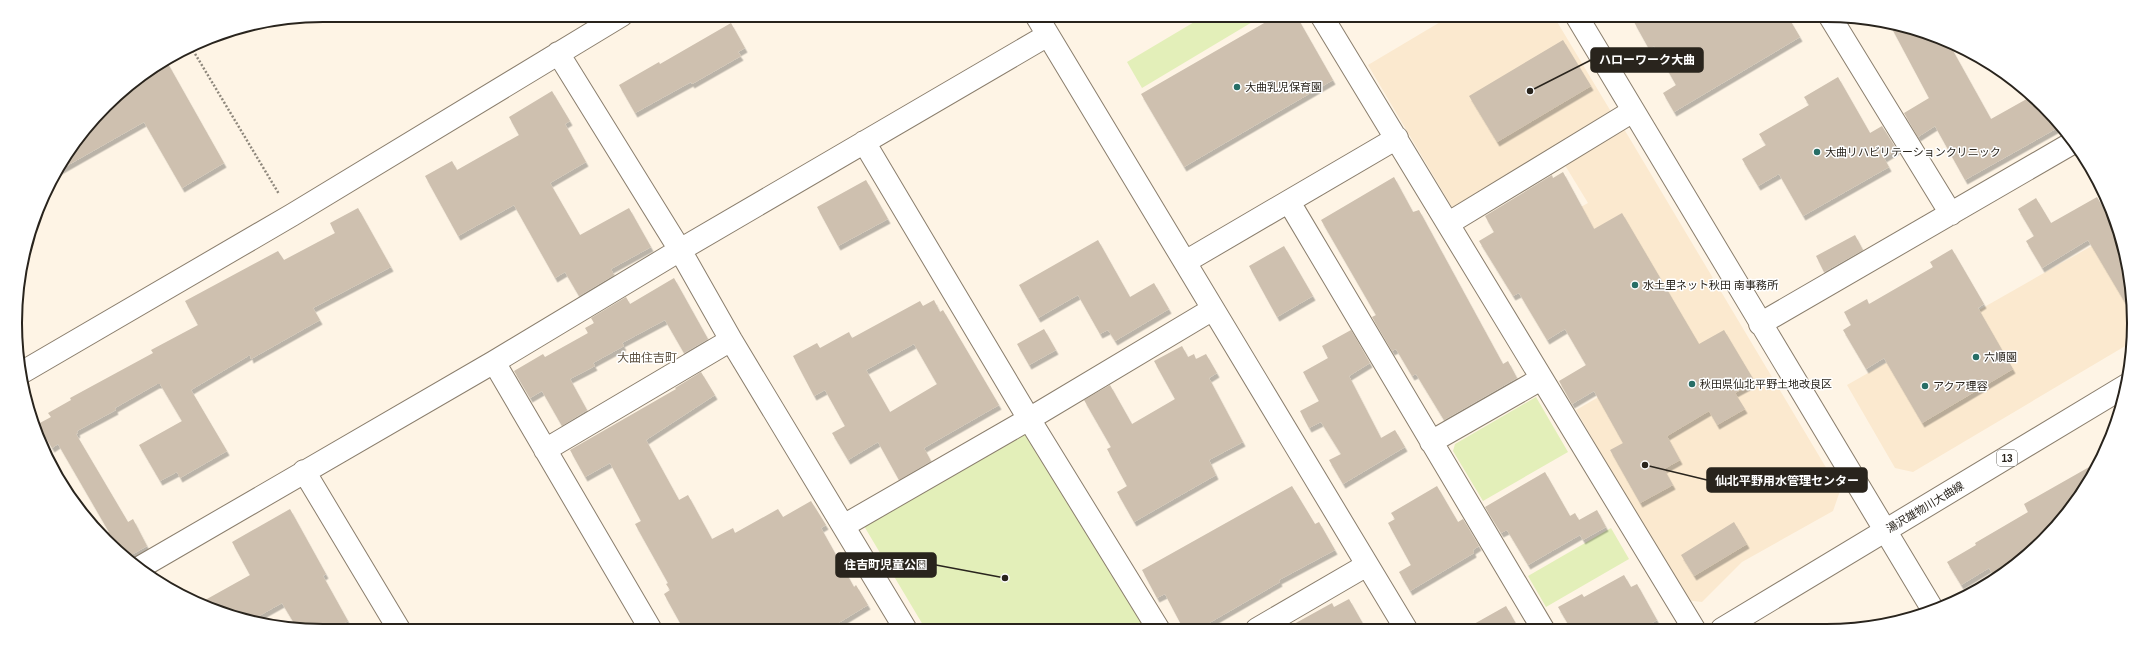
<svg xmlns="http://www.w3.org/2000/svg" width="2149" height="646" viewBox="0 0 2149 646" font-family="Arial,'Noto Sans JP',sans-serif">
  <style>
    .built { fill: #fbe9cf }
    .green { fill: #e3efb9 }
    .building { fill: #cec0af; fill-rule: evenodd; filter: url(#shadow) }
    .lines { fill: none; stroke-linecap: round; stroke-linejoin: round }
    .minor-casing { stroke: #8a7e6d; stroke-width: 24 }
    .major-casing { stroke: #8a7e6d; stroke-width: 24 }
    .path { stroke: #8e877c; stroke-width: 2.5; stroke-dasharray: 2 2; stroke-linecap: butt }
    .minor { stroke: #fff; stroke-width: 22 }
    .major { stroke: #fff; stroke-width: 22 }
    .poi-dot { fill: #276e66; stroke: #fff; stroke-width: 1.5 }
    .labels { text-anchor: middle; dominant-baseline: central; stroke-width: 3; stroke-linejoin: round; paint-order: stroke }
    .shield { fill: #fff; stroke: #696661; stroke-width: 1 }
    .shield-label { font-size: 10px; font-weight: bold; fill: #29241d }
    .poi-label { font-size: 11px; fill: #29241d; stroke: #fff; text-anchor: start }
    .street-label { font-size: 11px; fill: #29241d; stroke: #fff }
    .neighbourhood-label { font-size: 12px; fill: #5c5141; stroke: #fff }
    .rim { fill: none; stroke: #29241d; stroke-width: 2 }
    .leader { fill: none; stroke: #29241d; stroke-width: 1.5 }
    .callout-dot { fill: #29241d; stroke: #fff; stroke-width: 1.5 }
    .callout { fill: #29241d; stroke: #29241d; stroke-width: 1.5 }
    .callout-label { font-size: 12px; text-anchor: middle; font-weight: bold; fill: #fff }
  </style>
  <defs>
    <filter id="shadow"><feDropShadow dx="2.5" dy="4.5" stdDeviation="0" flood-color="#0004"/></filter>
  </defs>
  <rect width="100%" height="100%" fill="#fef4e5"/>
  <path class="built" d="M 1452,15 L 1553,15 L 1613,115 L 1453,209 L 1368,65 Z
    M 1624,129 L 1840,491 L 1833,511 L 1742,562 L 1702,602 L 1685,600 L 1576,410 L 1640,373 L 1552,223 L 1588,203 L 1563,162 Z
    M 2118,231 L 2128,263 L 2134,323 L 2132,342 L 1913,472 L 1895,468 L 1847,385 Z"/>
  <path class="green" d="M 1206,15 L 1264,15 L 1142,88 L 1127,62 Z
    M 1536,397 L 1568,452 L 1483,501 L 1453,451 L 1455,444 Z
    M 1027,429 L 1146,630 L 926,630 L 864,526 Z
    M 1611,528 L 1629,559 L 1546,607 L 1528,576 Z"/>
  <path class="building" d="M 1278,15 L 1296,15 L 1333,80 L 1184,167 L 1141,94 Z
    M 1646,15 L 1787,15 L 1800,37 L 1674,112 L 1663,93 L 1676,85 L 1654,46 L 1649,49 L 1634,22 Z
    M 1888,21 L 1947,40 L 1991,119 L 2032,96 L 2044,105 L 2061,126 L 1965,180 L 1935,126 L 1918,137 L 1904,113 L 1929,98 Z
    M 731,23 L 745,48 L 738,52 L 741,56 L 692,84 L 691,82 L 635,113 L 619,85 L 659,62 L 660,64 Z
    M 1563,40 L 1591,86 L 1497,142 L 1469,96 Z
    M 167,62 L 224,163 L 182,188 L 144,122 L 56,172 L 79,135 L 120,92 Z
    M 1838,77 L 1870,133 L 1882,126 L 1897,150 L 1884,158 L 1889,167 L 1803,216 L 1779,174 L 1758,186 L 1742,159 L 1766,145 L 1759,134 L 1809,105 L 1804,97 Z
    M 552,91 L 570,121 L 565,124 L 586,162 L 550,183 L 580,235 L 629,208 L 651,247 L 611,269 L 614,275 L 579,296 L 565,272 L 555,278 L 514,205 L 458,236 L 425,176 L 452,161 L 457,170 L 519,135 L 509,117 Z
    M 1563,172 L 1594,229 L 1622,213 L 1699,344 L 1724,330 L 1755,382 L 1735,393 L 1745,409 L 1717,425 L 1709,411 L 1667,436 L 1680,460 L 1664,469 L 1673,485 L 1640,503 L 1610,450 L 1623,443 L 1594,391 L 1572,404 L 1559,381 L 1586,365 L 1565,329 L 1547,340 L 1519,293 L 1513,296 L 1479,241 L 1494,232 L 1485,216 L 1552,175 L 1553,178 Z
    M 1394,177 L 1413,212 L 1419,210 L 1503,364 L 1508,361 L 1517,378 L 1444,420 L 1416,374 L 1412,376 L 1396,349 L 1392,351 L 1372,317 L 1376,315 L 1321,220 Z
    M 866,180 L 888,219 L 838,246 L 817,207 Z
    M 2097,197 L 2121,239 L 2128,263 L 2133,316 L 2088,240 L 2042,268 L 2026,241 L 2034,236 L 2018,209 L 2036,198 L 2051,223 Z
    M 358,208 L 391,267 L 313,308 L 320,320 L 251,359 L 250,355 L 191,390 L 227,451 L 180,478 L 177,472 L 160,481 L 139,445 L 182,421 L 160,384 L 157,384 L 115,408 L 116,410 L 77,431 L 78,433 L 76,434 L 128,522 L 133,519 L 147,546 L 126,558 L 101,536 L 109,532 L 58,444 L 52,448 L 38,424 L 51,417 L 48,413 L 71,400 L 70,398 L 153,353 L 151,350 L 198,325 L 185,301 L 278,251 L 284,260 L 335,233 L 330,223 Z
    M 1855,235 L 1863,250 L 1824,272 L 1816,256 Z
    M 1098,240 L 1130,297 L 1154,283 L 1169,309 L 1115,341 L 1108,330 L 1100,334 L 1078,295 L 1038,318 L 1019,285 Z
    M 1284,246 L 1313,296 L 1277,317 L 1249,266 Z
    M 1952,249 L 1984,304 L 1978,308 L 2013,369 L 1922,423 L 1884,358 L 1866,369 L 1843,330 L 1851,325 L 1844,312 L 1867,299 L 1869,304 L 1933,267 L 1930,262 Z
    M 674,278 L 708,339 L 684,353 L 665,320 L 622,343 L 624,346 L 593,363 L 595,366 L 570,379 L 587,410 L 562,426 L 542,391 L 530,398 L 514,371 L 543,354 L 545,357 L 588,333 L 585,328 L 594,323 L 591,318 L 626,297 L 630,304 Z
    M 934,300 L 940,312 L 943,310 L 999,405 L 924,448 L 931,461 L 899,480 L 878,442 L 848,460 L 832,433 L 845,426 L 825,390 L 814,396 L 793,356 L 817,343 L 820,348 L 849,332 L 852,338 L 920,301 L 923,306 ZM 914,344 L 937,384 L 890,412 L 866,370 Z
    M 1044,329 L 1056,350 L 1029,365 L 1017,344 Z
    M 1351,330 L 1370,363 L 1349,376 L 1381,438 L 1395,430 L 1405,447 L 1343,484 L 1329,460 L 1341,454 L 1321,422 L 1309,428 L 1300,411 L 1319,401 L 1303,372 L 1328,358 L 1322,346 Z
    M 1182,346 L 1188,357 L 1194,354 L 1196,359 L 1206,354 L 1217,373 L 1209,378 L 1243,442 L 1209,460 L 1216,475 L 1134,522 L 1117,492 L 1127,486 L 1107,449 L 1111,447 L 1084,400 L 1110,385 L 1132,424 L 1175,399 L 1154,361 Z
    M 701,372 L 715,395 L 646,440 L 679,500 L 688,495 L 712,539 L 733,528 L 735,533 L 778,509 L 783,517 L 811,501 L 826,525 L 821,528 L 854,587 L 856,585 L 868,605 L 827,630 L 684,630 L 664,594 L 670,590 L 666,584 L 668,583 L 635,524 L 641,521 L 610,463 L 585,477 L 570,450 L 676,389 L 675,388 Z
    M 2098,462 L 2093,477 L 2034,549 L 1992,573 L 1989,568 L 1961,585 L 1947,562 L 1976,545 L 1975,543 L 2028,512 L 2024,504 Z
    M 1545,472 L 1570,516 L 1575,513 L 1579,520 L 1597,510 L 1606,527 L 1583,540 L 1580,535 L 1528,565 L 1507,530 L 1501,533 L 1485,507 Z
    M 1292,486 L 1315,524 L 1319,522 L 1335,550 L 1279,580 L 1280,582 L 1197,630 L 1184,630 L 1165,594 L 1157,598 L 1142,570 Z
    M 1437,486 L 1458,522 L 1463,519 L 1479,546 L 1473,550 L 1474,553 L 1410,591 L 1399,572 L 1411,565 L 1388,523 L 1395,519 L 1391,513 Z
    M 290,509 L 326,574 L 323,576 L 348,621 L 331,631 L 297,628 L 282,603 L 250,621 L 198,604 L 250,575 L 232,542 Z
    M 1734,522 L 1747,544 L 1694,576 L 1681,555 Z
    M 1624,575 L 1631,587 L 1637,584 L 1657,620 L 1642,629 L 1571,629 L 1558,607 L 1582,594 L 1584,597 Z
    M 1349,599 L 1366,629 L 1285,629 L 1332,603 L 1334,607 Z
    M 1506,606 L 1519,629 L 1465,629 Z"/>
  <g class="lines">
    <defs>
      <path id="minor" d="M 1036,15 L 1406,629
        M 1321,15 C 1447,219 1569,425 1694,629
        M 1576,15 L 1933,610
        M 1829,15 L 1951,214
        M 558,53 L 680,250 L 731,340 L 906,630
        M 864,142 L 1029,419 L 1159,630
        M 1289,202 L 1543,629
        M 1449,223 L 1633,111
        M 1185,262 L 1397,138
        M 1760,324 L 2074,142
        M 494,362 L 651,630
        M 21,373 L 292,215 L 622,15
        M 1431,442 L 1541,379
        M 545,450 L 731,340
        M 304,471 L 400,631
        M 845,525 L 1029,419 L 1213,309
        M 139,568 L 494,362 L 680,250 L 1048,35
        M 1257,629 L 1367,565"/>
      <path id="major" d="M 1722,629 L 2127,385"/>
    </defs>
    <use href="#minor" class="minor-casing"/>
    <use href="#major" class="major-casing"/>
    <path class="path" d="M 191,47 L 279,194"/>
    <use href="#minor" class="minor"/>
    <use href="#major" class="major"/>
  </g>
  <g class="poi-dot">
    <circle cx="1237" cy="87" r="4"/>
    <circle cx="1817" cy="152" r="4"/>
    <circle cx="1635" cy="285" r="4"/>
    <circle cx="1976" cy="357" r="4"/>
    <circle cx="1692" cy="384" r="4"/>
    <circle cx="1925" cy="386" r="4"/>
  </g>
  <g class="labels">
    <rect class="shield" x="1997" y="450" width="20" height="16" rx="3"/>
    <g class="shield-label">
      <text x="2007" y="458">13</text>
    </g>
    <g class="poi-label">
      <text x="1245" y="87">大曲乳児保育園</text>
      <text x="1825" y="152">大曲リハビリテーションクリニック</text>
      <text x="1643" y="285">水土里ネット秋田 南事務所</text>
      <text x="1984" y="357">六順園</text>
      <text x="1700" y="384">秋田県仙北平野土地改良区</text>
      <text x="1933" y="386">アクア理容</text>
    </g>
    <g class="street-label">
      <text transform="translate(1925 507) rotate(-31)">湯沢雄物川大曲線</text>
    </g>
    <g class="neighbourhood-label">
      <text x="647" y="358">大曲住吉町</text>
    </g>
  </g>
  <path d="M0 0H2149V646H0ZM323 22H1826A301 301 0 0 1 2127 323V323A301 301 0 0 1 1826 624H323A301 301 0 0 1 22 323V323A301 301 0 0 1 323 22Z" fill="#fff" fill-rule="evenodd"/>
  <path class="rim" d="M323 22H1826A301 301 0 0 1 2127 323V323A301 301 0 0 1 1826 624H323A301 301 0 0 1 22 323V323A301 301 0 0 1 323 22Z"/>
  <path class="leader" d="M1530 91L1591 60M1645 465L1707 480M1005 578L936 565"/>
  <g class="callout-dot">
    <circle cx="1530" cy="91" r="4"/>
    <circle cx="1645" cy="465" r="4"/>
    <circle cx="1005" cy="578" r="4"/>
  </g>
  <g class="callout">
    <rect x="1591" y="48" width="112" height="24" rx="4"/>
    <rect x="1707" y="468" width="160" height="24" rx="4"/>
    <rect x="836" y="553" width="100" height="24" rx="4"/>
  </g>
  <g class="callout-label">
    <text x="1647" y="64">ハローワーク大曲</text>
    <text x="1787" y="485">仙北平野用水管理センター</text>
    <text x="886" y="569">住吉町児童公園</text>
  </g>
</svg>
